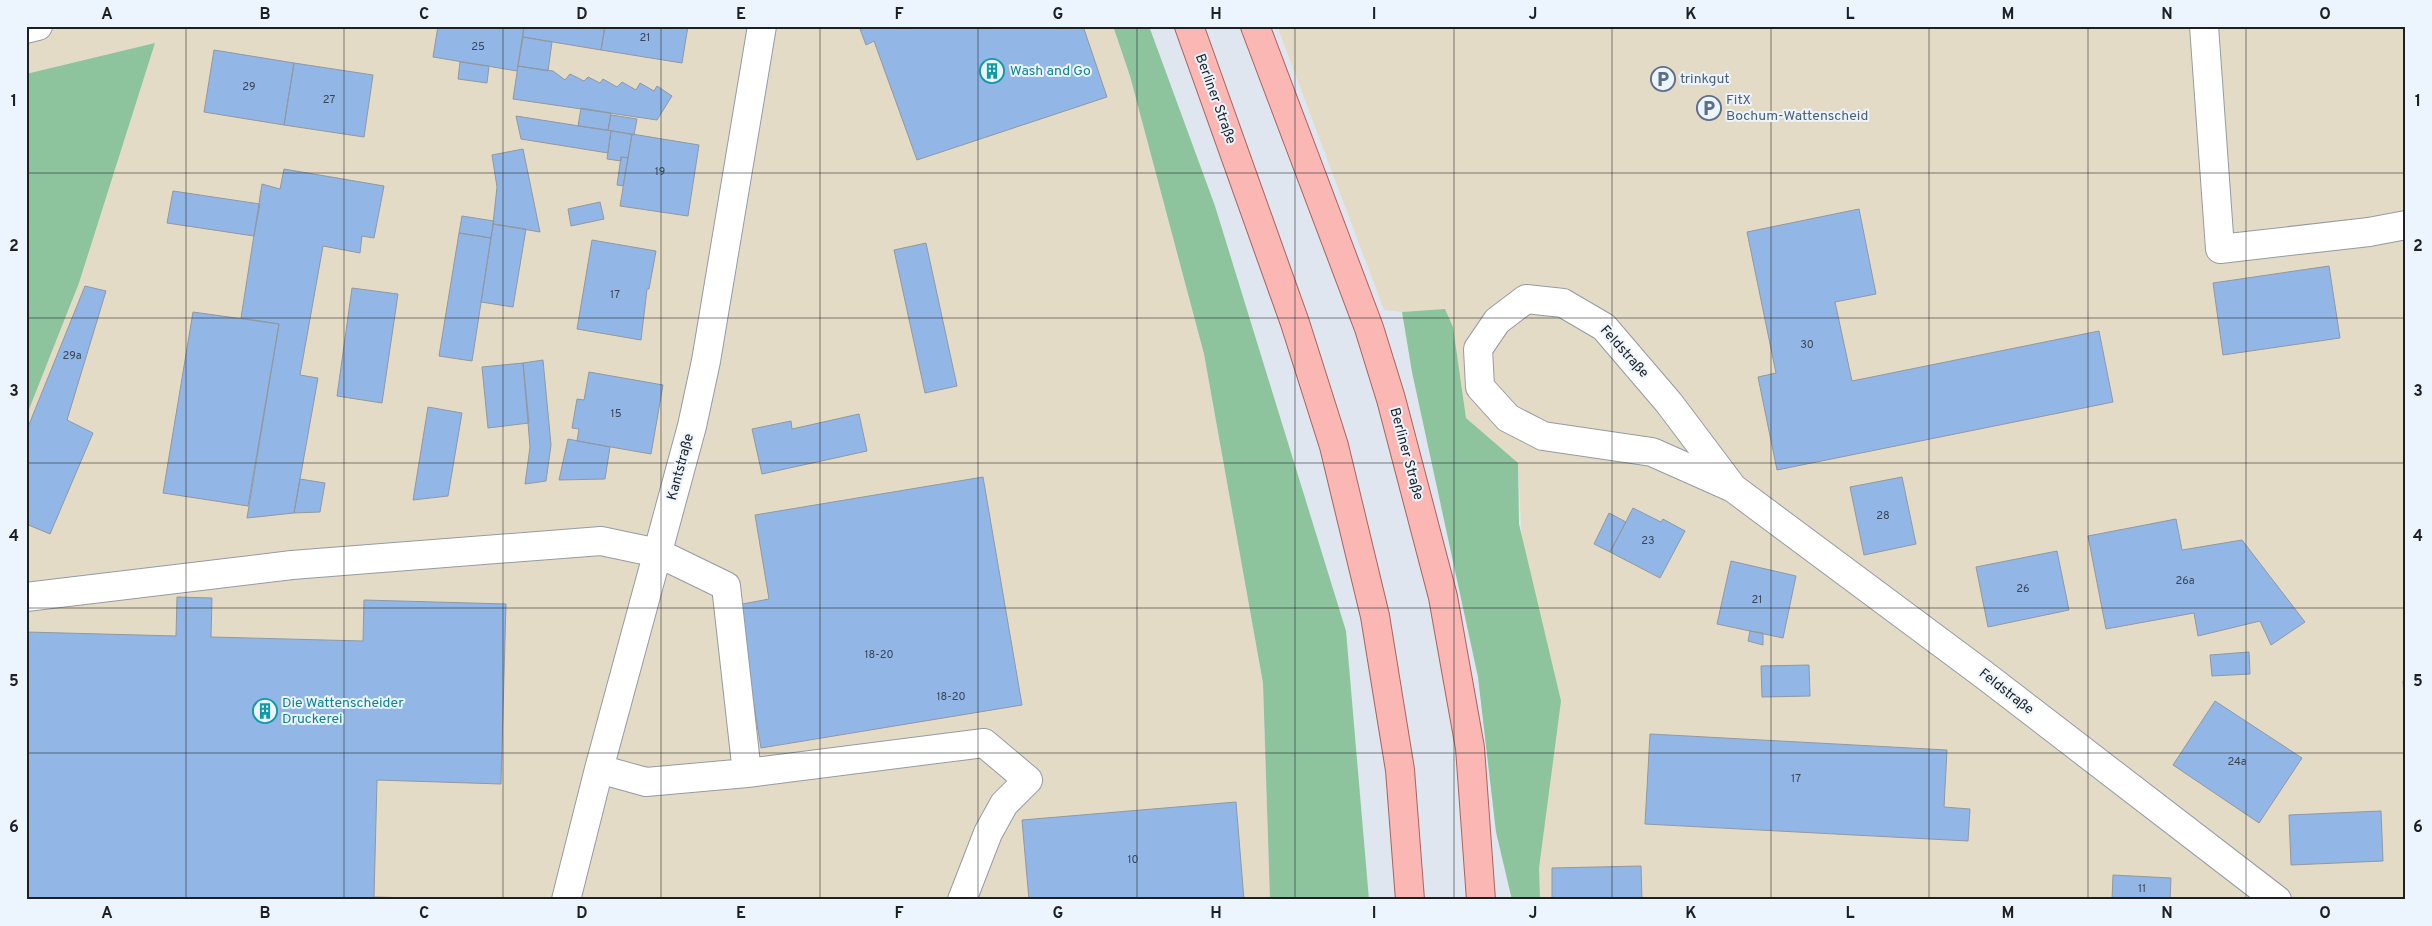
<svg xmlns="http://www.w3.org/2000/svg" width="2432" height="926" viewBox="0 0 2432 926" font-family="Overpass,sans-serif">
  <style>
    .industrial { fill: #e4dbc6 }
    .green { fill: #8dc39d }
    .building { fill: #92b6e6; stroke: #9198a1 }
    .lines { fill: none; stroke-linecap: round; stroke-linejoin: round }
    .minor-casing { stroke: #949ba4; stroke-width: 30 }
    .major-casing { stroke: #aa635f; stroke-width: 30 }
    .minor { stroke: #fff; stroke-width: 28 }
    .major { stroke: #fab7b3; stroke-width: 28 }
    .grid { fill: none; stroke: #1d2023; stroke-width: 1; stroke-opacity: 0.55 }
    .labels { text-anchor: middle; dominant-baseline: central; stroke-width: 4; stroke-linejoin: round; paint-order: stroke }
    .number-label { font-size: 11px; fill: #3a4654 }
    .culture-label { font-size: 14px; fill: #0d838f; stroke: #ecf4fe; text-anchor: start }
    .service-label { font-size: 14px; fill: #4e5e75; stroke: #ecf4fe; text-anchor: start }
    .street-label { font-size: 14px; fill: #1d2023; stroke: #ecf4fe }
    .neatline { fill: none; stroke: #1d2023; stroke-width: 2 }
    .grid-label { font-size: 16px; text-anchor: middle; font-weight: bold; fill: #1d2023 }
  </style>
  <rect width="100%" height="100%" fill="#dfe6f0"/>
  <path class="industrial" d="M 26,26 L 1113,26 L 1130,76 L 1204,354 L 1263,683 L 1270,900 L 26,900 L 26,417 L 79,283 L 155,43 L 26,74 Z
    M 1277,26 L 2406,26 L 2406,900 L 1540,900 L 1518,464 L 1466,418 L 1453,327 L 1445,310 L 1402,312 L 1384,310 Z"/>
  <path class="green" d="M 1113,26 L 1149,26 L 1215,206 L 1346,631 L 1369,900 L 1270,900 L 1263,683 L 1204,354 L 1130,76 Z
    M 155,43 L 79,283 L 26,417 L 26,74 Z
    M 1445,309 L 1453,327 L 1466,418 L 1518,463 L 1519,524 L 1561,701 L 1539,868 L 1540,900 L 1512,900 L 1496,832 L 1478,677 L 1412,372 L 1402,312 Z"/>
  <path class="building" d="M 438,26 L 524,26 L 517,71 L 433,57 Z
    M 524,26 L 605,26 L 601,50 L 523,37 Z
    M 605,26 L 688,26 L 682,63 L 601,50 Z
    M 859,26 L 1083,26 L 1107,97 L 917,160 L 874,41 L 866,45 Z
    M 523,37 L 552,42 L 548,71 L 518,66 Z
    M 214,50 L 294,63 L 284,125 L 204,112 Z
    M 460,62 L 489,66 L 487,83 L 458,79 Z
    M 294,63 L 373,75 L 364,137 L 284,125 Z
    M 518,66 L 553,71 L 565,80 L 570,74 L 584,81 L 588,77 L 600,83 L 603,79 L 617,87 L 622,82 L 636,90 L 640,83 L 654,91 L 657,86 L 672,96 L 657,120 L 513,99 Z
    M 581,108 L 611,113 L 608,130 L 578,126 Z
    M 611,115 L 637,119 L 634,135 L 608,130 Z
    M 516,116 L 611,131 L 608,153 L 521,139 Z
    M 611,131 L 632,134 L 628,158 L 621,157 L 621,161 L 607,159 Z
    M 632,134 L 699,145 L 688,216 L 620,206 Z
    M 523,149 L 540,232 L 493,224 L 497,187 L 492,155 Z
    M 621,157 L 628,158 L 623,186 L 617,185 Z
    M 284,169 L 384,186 L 374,238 L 362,236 L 360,253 L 323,246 L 300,375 L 318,378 L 294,513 L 247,518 L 279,324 L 241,318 L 262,184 L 280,189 Z
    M 173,191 L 260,204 L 254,236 L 167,223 Z
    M 600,202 L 604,219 L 571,226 L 568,209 Z
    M 1859,209 L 1876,294 L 1835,302 L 1852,381 L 2099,331 L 2113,402 L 1777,470 L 1758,377 L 1776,373 L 1747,232 Z
    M 462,216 L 494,221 L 491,238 L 459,233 Z
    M 493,224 L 526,229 L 513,307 L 481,302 Z
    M 459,233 L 491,238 L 472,361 L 439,356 Z
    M 592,240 L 656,251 L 649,289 L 647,289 L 641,340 L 577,329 Z
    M 926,243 L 957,386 L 925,393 L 894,250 Z
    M 2329,266 L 2340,338 L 2223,355 L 2213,283 Z
    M 85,286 L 106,291 L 67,420 L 93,433 L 50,534 L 26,524 L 26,432 Z
    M 352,288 L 398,294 L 382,403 L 337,396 Z
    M 193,312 L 279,324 L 248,506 L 163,493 Z
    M 543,360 L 551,445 L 546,481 L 525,484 L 530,447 L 523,363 Z
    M 523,363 L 529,423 L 488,428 L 482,367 Z
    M 589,372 L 663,385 L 651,454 L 577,441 L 579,429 L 572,428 L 577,399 L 584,400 Z
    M 428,407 L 462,413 L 448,496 L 413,500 Z
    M 859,414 L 867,451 L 762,474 L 752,429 L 791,421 L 792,429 Z
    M 568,439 L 610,447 L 605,479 L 559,480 Z
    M 983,477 L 1022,705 L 761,748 L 737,605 L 769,599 L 755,515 Z
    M 1902,477 L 1916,544 L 1864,555 L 1850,487 Z
    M 300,479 L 325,483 L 320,512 L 294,513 Z
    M 1633,508 L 1661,522 L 1663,519 L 1685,531 L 1660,578 L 1610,552 Z
    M 1609,513 L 1626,522 L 1610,552 L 1594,544 Z
    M 2176,519 L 2182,550 L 2242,540 L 2305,622 L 2271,645 L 2260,621 L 2198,636 L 2194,613 L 2106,629 L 2088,536 Z
    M 2057,551 L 2069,610 L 1988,627 L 1976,567 Z
    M 1731,561 L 1796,576 L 1783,638 L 1717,624 Z
    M 177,597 L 212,598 L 211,637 L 363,641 L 364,600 L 506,604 L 501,784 L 377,780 L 374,897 L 414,898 L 414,900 L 26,900 L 26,632 L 176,636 Z
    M 1750,631 L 1763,633 L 1763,645 L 1748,641 Z
    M 2249,652 L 2250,674 L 2212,676 L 2210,655 Z
    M 1809,665 L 1810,696 L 1762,697 L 1761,666 Z
    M 2406,680 L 2406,725 L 2403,681 Z
    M 2215,701 L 2302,758 L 2259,823 L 2173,765 Z
    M 1650,734 L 1947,750 L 1944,807 L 1970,809 L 1968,841 L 1645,824 Z
    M 1236,802 L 1244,900 L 1029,900 L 1022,820 Z
    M 2381,811 L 2383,861 L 2291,865 L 2289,815 Z
    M 1641,866 L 1642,900 L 1552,900 L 1552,868 Z
    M 2113,875 L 2171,878 L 2170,900 L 2112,900 Z"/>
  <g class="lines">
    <defs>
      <path id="minor" d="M 2204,26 L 2220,249 L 2369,232 L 2406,225
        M 26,29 L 38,26
        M 1733,488 L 1669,403 L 1604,327 L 1563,303 L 1526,299 L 1497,321 L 1478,349 L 1480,387 L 1508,418 L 1543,436 L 1652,452 L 1733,488 L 1983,674 L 2277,900
        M 26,597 L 292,565 L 601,541 L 658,553 L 726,586 L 747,773
        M 599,769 L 646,782 L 747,773 L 984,743 L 1028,780 L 1004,804 L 988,833 L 962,900
        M 566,900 L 599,769 L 692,426 L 706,361 L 762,26"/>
      <path id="major" d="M 1189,26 L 1295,323 L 1334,446 L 1375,616 L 1400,770 L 1410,900
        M 1255,26 L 1369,328 L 1391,399 L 1443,597 L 1470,748 L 1481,900"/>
    </defs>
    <use href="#minor" class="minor-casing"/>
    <use href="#major" class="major-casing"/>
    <use href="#minor" class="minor"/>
    <use href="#major" class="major"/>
  </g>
  <path class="grid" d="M 186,26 L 186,900M 344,26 L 344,900M 503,26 L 503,900M 661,26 L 661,900M 820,26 L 820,900M 978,26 L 978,900M 1137,26 L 1137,900M 1295,26 L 1295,900M 1454,26 L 1454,900M 1612,26 L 1612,900M 1771,26 L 1771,900M 1929,26 L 1929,900M 2088,26 L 2088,900M 2246,26 L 2246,900M 26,173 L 2406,173M 26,318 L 2406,318M 26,463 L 2406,463M 26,608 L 2406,608M 26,753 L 2406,753"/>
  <defs>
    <symbol id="building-ring" viewBox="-11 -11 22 22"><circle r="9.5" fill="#ecf4fe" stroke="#0f9aa8" stroke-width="1.5"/><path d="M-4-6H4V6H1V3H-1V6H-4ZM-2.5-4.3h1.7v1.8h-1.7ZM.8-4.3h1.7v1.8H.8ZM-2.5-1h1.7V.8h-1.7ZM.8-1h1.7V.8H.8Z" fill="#0f9aa8"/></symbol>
    <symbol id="parking-ring" viewBox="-11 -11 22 22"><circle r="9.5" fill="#ecf4fe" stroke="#5c6f8a" stroke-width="1.5"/><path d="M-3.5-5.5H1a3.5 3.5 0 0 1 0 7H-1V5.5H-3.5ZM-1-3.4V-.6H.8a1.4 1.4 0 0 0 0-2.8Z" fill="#5c6f8a"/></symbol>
  </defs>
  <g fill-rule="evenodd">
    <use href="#building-ring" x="978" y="57" width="28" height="28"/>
    <use href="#parking-ring" x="1649" y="65" width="28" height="28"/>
    <use href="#parking-ring" x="1695" y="94" width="28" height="28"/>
    <use href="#building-ring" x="251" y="697" width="28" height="28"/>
  </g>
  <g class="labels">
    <g class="number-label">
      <text x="645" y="38">21</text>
      <text x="478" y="47">25</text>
      <text x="249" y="87">29</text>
      <text x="329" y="100">27</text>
      <text x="660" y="172">19</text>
      <text x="615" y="295">17</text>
      <text x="1807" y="345">30</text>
      <text x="72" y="356">29a</text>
      <text x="616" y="414">15</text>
      <text x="1883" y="516">28</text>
      <text x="1648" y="541">23</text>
      <text x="2185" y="581">26a</text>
      <text x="2023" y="589">26</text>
      <text x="1757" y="600">21</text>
      <text x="879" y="655">18-20</text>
      <text x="951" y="697">18-20</text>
      <text x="2237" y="762">24a</text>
      <text x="1796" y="779">17</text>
      <text x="1133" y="860">10</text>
      <text x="2142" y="889">11</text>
    </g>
    <g class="culture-label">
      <text x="1010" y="71">Wash and Go</text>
      <text x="282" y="703">Die Wattenscheider<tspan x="282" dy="16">Druckerei</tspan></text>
    </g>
    <g class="service-label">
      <text x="1680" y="79">trinkgut</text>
      <text x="1726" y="100">FitX<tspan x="1726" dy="16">Bochum-Wattenscheid</tspan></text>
    </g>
    <g class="street-label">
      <text transform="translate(1215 99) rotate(70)">Berliner Straße</text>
      <text transform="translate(1624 352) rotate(48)">Feldstraße</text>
      <text transform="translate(1406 454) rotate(75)">Berliner Straße</text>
      <text transform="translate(681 467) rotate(-75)">Kantstraße</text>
      <text transform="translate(2006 692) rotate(38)">Feldstraße</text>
    </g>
  </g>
  <rect width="2432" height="926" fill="none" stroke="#ecf4fe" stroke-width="55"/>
  <rect x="28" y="28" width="2376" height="870" class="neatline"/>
  <g class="grid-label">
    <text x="107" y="19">A</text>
    <text x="265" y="19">B</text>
    <text x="424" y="19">C</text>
    <text x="582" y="19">D</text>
    <text x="741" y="19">E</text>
    <text x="899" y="19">F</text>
    <text x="1058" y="19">G</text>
    <text x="1216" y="19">H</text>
    <text x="1374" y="19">I</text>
    <text x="1533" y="19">J</text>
    <text x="1691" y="19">K</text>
    <text x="1850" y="19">L</text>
    <text x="2008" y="19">M</text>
    <text x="2167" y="19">N</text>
    <text x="2325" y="19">O</text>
    <text x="14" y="106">1</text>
    <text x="2418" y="106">1</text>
    <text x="14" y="251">2</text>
    <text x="2418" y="251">2</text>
    <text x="14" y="396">3</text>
    <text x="2418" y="396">3</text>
    <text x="14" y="541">4</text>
    <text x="2418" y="541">4</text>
    <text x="14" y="686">5</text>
    <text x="2418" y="686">5</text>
    <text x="14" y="832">6</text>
    <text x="2418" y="832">6</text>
    <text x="107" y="918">A</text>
    <text x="265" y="918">B</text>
    <text x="424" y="918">C</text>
    <text x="582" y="918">D</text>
    <text x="741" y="918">E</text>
    <text x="899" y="918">F</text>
    <text x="1058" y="918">G</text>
    <text x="1216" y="918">H</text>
    <text x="1374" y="918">I</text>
    <text x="1533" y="918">J</text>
    <text x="1691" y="918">K</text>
    <text x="1850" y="918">L</text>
    <text x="2008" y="918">M</text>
    <text x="2167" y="918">N</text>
    <text x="2325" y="918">O</text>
  </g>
</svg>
